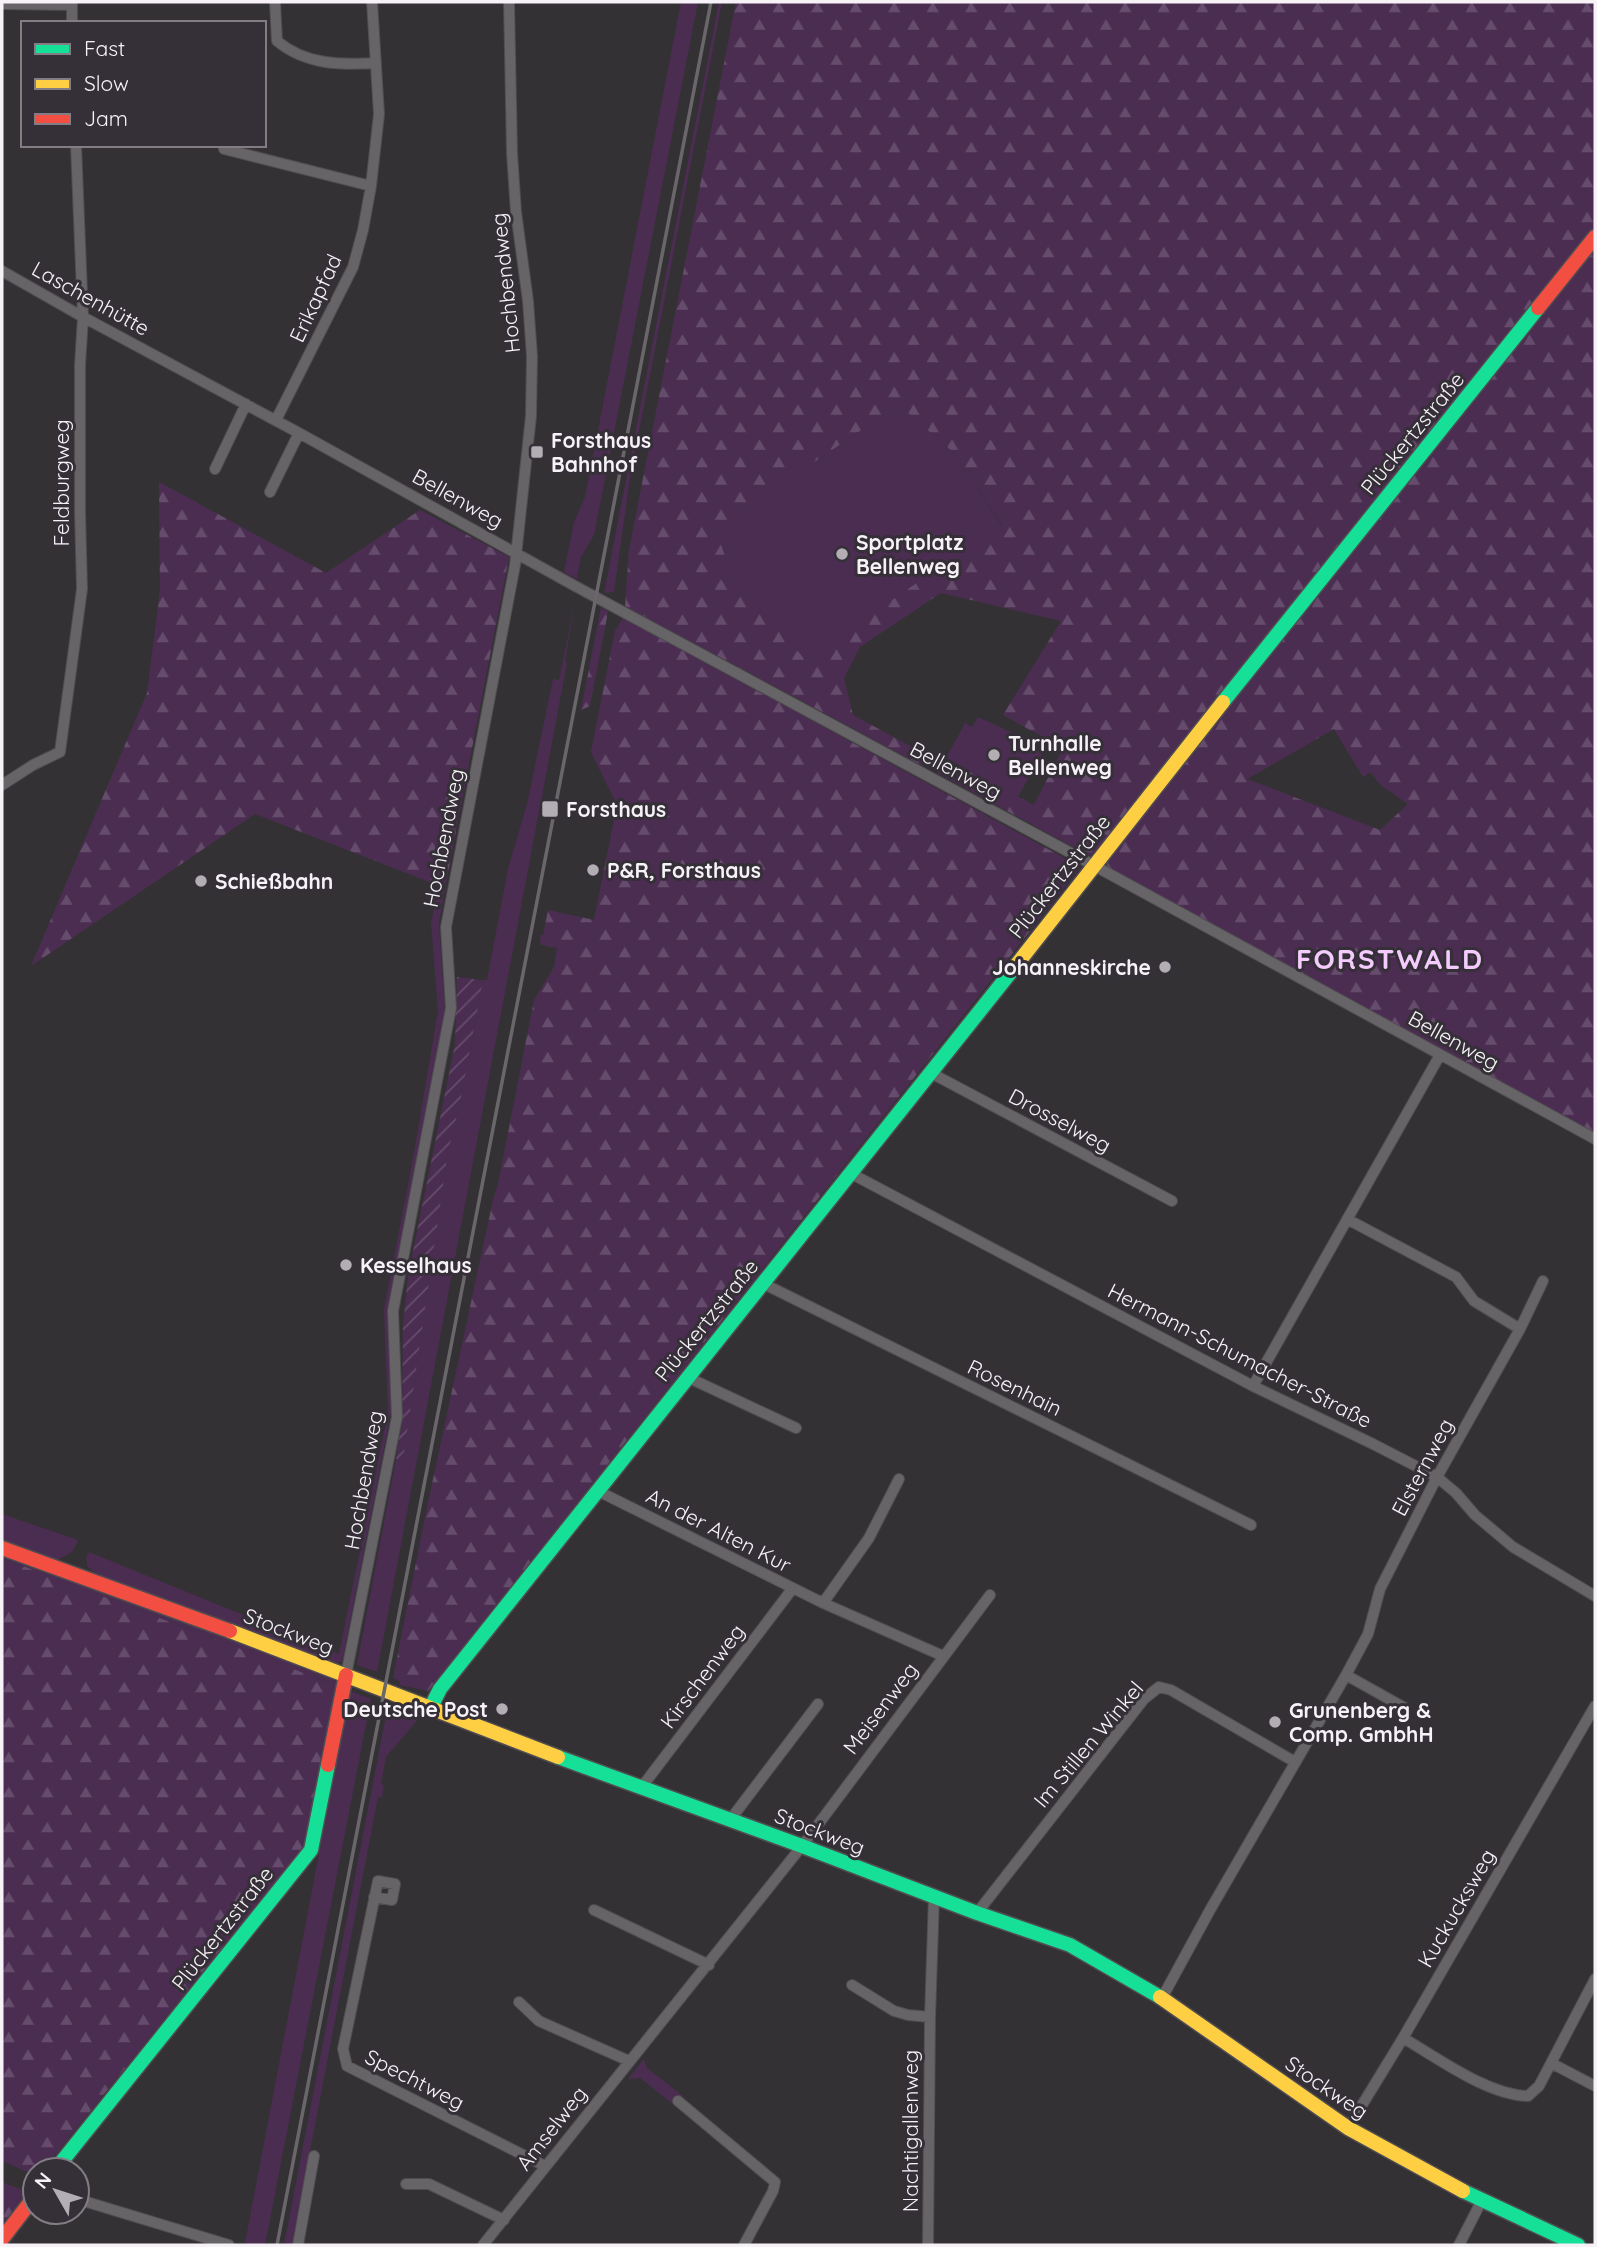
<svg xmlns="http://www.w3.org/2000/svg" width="1597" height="2247" viewBox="0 0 1597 2247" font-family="Quicksand,sans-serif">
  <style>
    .grass { fill: #4b2d52 }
    .forest { fill: url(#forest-firs); fill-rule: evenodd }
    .garden { fill: url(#garden-furrows) }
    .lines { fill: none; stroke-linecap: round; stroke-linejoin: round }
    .street-casing { stroke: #504d51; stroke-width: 12 }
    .fast-casing { stroke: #504d51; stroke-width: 17 }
    .slow-casing { stroke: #504d51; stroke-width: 17 }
    .jam-casing { stroke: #504d51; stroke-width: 17 }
    .street { stroke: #666467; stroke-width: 10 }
    .fast { stroke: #16e098; stroke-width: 14 }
    .slow { stroke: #ffcf43; stroke-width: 14 }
    .jam { stroke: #f24e42; stroke-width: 14 }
    .rail { stroke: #6a676b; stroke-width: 3.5 }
    .poi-dot { fill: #b2aeb3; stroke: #352f37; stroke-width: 2.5 }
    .labels { text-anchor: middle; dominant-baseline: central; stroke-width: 6; stroke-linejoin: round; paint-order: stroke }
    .street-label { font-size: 21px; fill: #f6f2f7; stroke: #352f37 }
    .poi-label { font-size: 21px; font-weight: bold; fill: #f6f2f7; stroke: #352f37; text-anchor: start }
    .district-label { font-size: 28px; font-weight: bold; letter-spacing: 2px; fill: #f4cbfd; stroke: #352f37 }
  </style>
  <defs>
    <pattern id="forest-firs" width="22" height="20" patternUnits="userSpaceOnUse" patternTransform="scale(1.75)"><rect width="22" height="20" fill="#4b2d52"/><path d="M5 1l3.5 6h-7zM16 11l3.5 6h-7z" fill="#664c6c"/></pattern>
    <pattern id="garden-furrows" width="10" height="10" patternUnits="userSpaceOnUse" patternTransform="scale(1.75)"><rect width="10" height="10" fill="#4b2d52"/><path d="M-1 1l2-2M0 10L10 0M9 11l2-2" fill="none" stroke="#664c6c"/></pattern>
  </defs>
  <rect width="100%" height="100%" fill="#343135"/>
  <path class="grass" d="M 681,2 L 698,2 L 594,535 L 581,557 L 577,579 L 564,572 L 574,522 L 585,497 Z
    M 719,2 L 722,2 L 630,478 L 614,592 L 604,593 Z
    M 899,405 L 954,453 L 1002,526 L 805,659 L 732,579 L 716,528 Z
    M 575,602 L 565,662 L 567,663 L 377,1672 L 357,1665 L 396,1459 L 403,1459 L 448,1151 L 460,1103 L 483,980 L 487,980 L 508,869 L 527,804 L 553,679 L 559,680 Z
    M 978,717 L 1015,734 L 1015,737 L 1043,752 L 1018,797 L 946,758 L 965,723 L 972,727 Z
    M 439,885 L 445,888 L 439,923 L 445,1012 L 388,1311 L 391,1412 L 342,1662 L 333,1663 L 99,1576 L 88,1567 L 86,1559 L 89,1552 L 339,1654 L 388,1412 L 384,1309 L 413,1159 L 438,1011 L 431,923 Z
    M 2,1515 L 2,1514 L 78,1540 L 72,1552 L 57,1560 L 2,1540 Z
    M 2,1552 L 330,1675 L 338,1686 L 2,1558 Z
    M 350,1691 L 371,1699 L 265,2245 L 251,2245 L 245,2243 Z
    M 388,1705 L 420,1717 L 386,1757 L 381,1784 L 384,1785 L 382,1798 L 378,1797 L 292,2245 L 284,2245 Z
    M 644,2059 L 647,2068 L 683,2096 L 675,2106 L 640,2078 L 628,2079 Z"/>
  <path class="forest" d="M 736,2 L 1595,2 L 1595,229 L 1101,848 L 1090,856 L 937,773 L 936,766 L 939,762 L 957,771 L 960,766 L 1034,805 L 1063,748 L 1003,715 L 1061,621 L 941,593 L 860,647 L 844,678 L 853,715 L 932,758 L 930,762 L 923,766 L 625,606 L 629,550 ZM 899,405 L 954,453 L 1002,525 L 805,659 L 732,579 L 716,528 Z
    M 1595,247 L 1595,1133 L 1112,872 L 1107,866 L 1108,857 ZM 1334,729 L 1363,777 L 1370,772 L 1381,785 L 1408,804 L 1380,830 L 1247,779 Z
    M 159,482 L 326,573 L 420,510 L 509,557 L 445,888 L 255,814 L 31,966 L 147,693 L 160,591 Z
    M 601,607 L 608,612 L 590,706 L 581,710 Z
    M 623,618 L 1081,867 L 428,1691 L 400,1685 L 400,1681 L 393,1678 L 429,1498 L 493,1200 L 498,1184 L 534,1000 L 554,967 L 557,948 L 541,945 L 540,935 L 543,935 L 548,910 L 594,920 L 617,805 L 591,752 L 615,631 Z
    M 2,1558 L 338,1686 L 307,1842 L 43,2170 L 35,2170 L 35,2175 L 2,2161 Z
    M 2,2182 L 27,2192 L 2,2225 Z"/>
  <path class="garden" d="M 457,977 L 483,980 L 460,1103 L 448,1152 L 403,1460 L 396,1459 L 402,1419 L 403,1324 L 408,1276 L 455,1044 Z"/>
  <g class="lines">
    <defs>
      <path id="street" d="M 72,2 L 72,23
        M 275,2 L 277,41 C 306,65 340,65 376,63
        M 2,4 L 72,5
        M 224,149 L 371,186
        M 2,271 L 83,317 L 299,433 L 575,586 L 1082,859 L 1595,1139
        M 276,420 L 353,267 L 363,230 L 371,186 L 379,114 L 372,2
        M 215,469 L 246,404
        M 270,492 L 299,433
        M 2,785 L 33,765 L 60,752 L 82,589 L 80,512 L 80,365 L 83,317 L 76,145
        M 931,1073 L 1172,1201
        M 850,1173 L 1253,1386 L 1373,1444 L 1437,1477 L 1456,1493 L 1475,1515 L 1513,1547 L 1595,1596
        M 1347,1219 L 1456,1277 L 1474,1301 L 1520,1329
        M 762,1283 L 1251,1525
        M 687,1377 L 796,1428
        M 1253,1386 L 1440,1055
        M 598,1491 L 823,1603 L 943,1656
        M 823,1603 L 869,1538 L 899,1479
        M 346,1675 L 397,1417 L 393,1311 L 451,1008 L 446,927 L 515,565 L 531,416 L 532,356 L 528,301 L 516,212 L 512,153 L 509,2
        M 1346,1675 L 1405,1708
        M 641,1788 L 793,1588
        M 730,1820 L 818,1704
        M 374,1897 L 392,1900 L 395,1884 L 378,1881 L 343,2049 L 347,2066 L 545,2166
        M 594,1910 L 709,1965
        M 977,1913 L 1144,1699 L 1159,1687 L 1171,1690 L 1295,1762
        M 852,1985 L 894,2011 L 908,2015 L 930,2017
        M 1162,1998 L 1210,1910 L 1346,1675 L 1368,1634 L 1380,1589 L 1437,1477 L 1520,1329 L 1543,1281
        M 519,2002 L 539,2021 L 629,2061
        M 1403,2038 C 1438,2058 1487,2095 1528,2096 L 1539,2086 L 1595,1979
        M 1551,2063 L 1595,2086
        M 678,2101 L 775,2182 L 773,2191 L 744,2245
        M 1348,2128 L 1403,2038 L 1595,1706
        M 406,2184 L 429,2184 L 504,2220
        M 77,2199 L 229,2245
        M 298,2245 L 314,2156
        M 483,2245 L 802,1846 L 990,1595
        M 928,2245 L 930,2017 L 934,1896
        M 1459,2245 L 1482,2200"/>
      <path id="fast" d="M 1223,702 L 1538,308
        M 430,1709 L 440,1689 L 1014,968
        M 558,1757 L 802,1846 L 977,1913 L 1070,1945 L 1160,1997
        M 55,2170 L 311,1850 L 328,1765
        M 1463,2191 L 1578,2245"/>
      <path id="slow" d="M 1014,968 L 1223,702
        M 230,1631 L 558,1757
        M 1160,1997 L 1348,2128 L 1463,2191"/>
      <path id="jam" d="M 1538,308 L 1595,237
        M 2,1548 L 230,1631
        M 328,1765 L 346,1675
        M 2,2239 L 35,2196"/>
    </defs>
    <use href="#street" class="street-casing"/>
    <use href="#fast" class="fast-casing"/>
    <use href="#slow" class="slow-casing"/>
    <use href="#jam" class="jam-casing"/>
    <use href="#street" class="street"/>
    <use href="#fast" class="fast"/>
    <use href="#slow" class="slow"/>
    <use href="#jam" class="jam"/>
    <path class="rail" d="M 277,2245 L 711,2"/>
  </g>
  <g class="poi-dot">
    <rect x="530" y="445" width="14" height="14" rx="3.5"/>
    <circle cx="842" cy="554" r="7"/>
    <circle cx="994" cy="755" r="7"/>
    <rect x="541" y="800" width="18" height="18" rx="3.5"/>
    <circle cx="593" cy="870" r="7"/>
    <circle cx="201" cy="881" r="7"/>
    <circle cx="1165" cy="967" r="7"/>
    <circle cx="346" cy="1265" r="7"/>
    <circle cx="502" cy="1709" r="7"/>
    <circle cx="1275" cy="1722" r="7"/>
  </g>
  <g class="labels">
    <g class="street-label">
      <text transform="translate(505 283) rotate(-96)">Hochbendweg</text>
      <text transform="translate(91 298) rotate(29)">Laschenhütte</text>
      <text transform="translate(315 298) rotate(-65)">Erikapfad</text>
      <text transform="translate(1412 433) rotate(-51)">Plückertzstraße</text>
      <text transform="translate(61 483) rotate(-90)">Feldburgweg</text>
      <text transform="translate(458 498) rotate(29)">Bellenweg</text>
      <text transform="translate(956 770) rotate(28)">Bellenweg</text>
      <text transform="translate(443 838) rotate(-79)">Hochbendweg</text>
      <text transform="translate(1059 876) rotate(-52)">Plückertzstraße</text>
      <text transform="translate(1454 1040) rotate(29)">Bellenweg</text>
      <text transform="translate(1060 1120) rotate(28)">Drosselweg</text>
      <text transform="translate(706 1320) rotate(-51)">Plückertzstraße</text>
      <text transform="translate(1240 1355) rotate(27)">Hermann-Schumacher-Straße</text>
      <text transform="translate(1015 1387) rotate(26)">Rosenhain</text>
      <text transform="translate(1422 1467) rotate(-62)">Elsternweg</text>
      <text transform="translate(363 1480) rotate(-80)">Hochbendweg</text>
      <text transform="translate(719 1530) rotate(27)">An der Alten Kur</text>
      <text transform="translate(289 1631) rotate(21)">Stockweg</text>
      <text transform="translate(702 1676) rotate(-53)">Kirschenweg</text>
      <text transform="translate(880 1708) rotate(-53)">Meisenweg</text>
      <text transform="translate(1088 1744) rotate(-50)">Im Stillen Winkel</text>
      <text transform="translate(820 1831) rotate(21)">Stockweg</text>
      <text transform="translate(1456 1908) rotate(-60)">Kuckucksweg</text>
      <text transform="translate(222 1928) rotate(-52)">Plückertzstraße</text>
      <text transform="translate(415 2079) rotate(27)">Spechtweg</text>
      <text transform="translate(1327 2087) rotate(34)">Stockweg</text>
      <text transform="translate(551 2128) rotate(-52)">Amselweg</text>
      <text transform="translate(910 2131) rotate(-90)">Nachtigallenweg</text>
    </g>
    <g class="poi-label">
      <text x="551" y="440">Forsthaus<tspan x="551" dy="24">Bahnhof</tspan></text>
      <text x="856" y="542">Sportplatz<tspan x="856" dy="24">Bellenweg</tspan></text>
      <text x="1008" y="743">Turnhalle<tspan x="1008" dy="24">Bellenweg</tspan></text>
      <text x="566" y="809">Forsthaus</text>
      <text x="607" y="870">P&amp;R, Forsthaus</text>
      <text x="215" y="881">Schießbahn</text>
      <text x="1151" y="967" text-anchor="end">Johanneskirche</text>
      <text x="360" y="1265">Kesselhaus</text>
      <text x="488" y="1709" text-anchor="end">Deutsche Post</text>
      <text x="1289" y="1710">Grunenberg &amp;<tspan x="1289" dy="24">Comp. GmbhH</tspan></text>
    </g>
    <g class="district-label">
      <text x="1390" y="958">FORSTWALD</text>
    </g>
  </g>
  <rect width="1597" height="2247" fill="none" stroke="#f6f2f7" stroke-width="7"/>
  <rect x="21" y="21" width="245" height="126" fill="#352f37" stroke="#827d84" stroke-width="2"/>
  <rect x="35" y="44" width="35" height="10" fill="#16e098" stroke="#827d84" stroke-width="2"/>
  <text x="84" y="56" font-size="21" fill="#f6f2f7">Fast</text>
  <rect x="35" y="79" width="35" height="10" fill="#ffcf43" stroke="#827d84" stroke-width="2"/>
  <text x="84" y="91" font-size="21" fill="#f6f2f7">Slow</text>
  <rect x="35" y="114" width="35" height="10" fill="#f24e42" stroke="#827d84" stroke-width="2"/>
  <text x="84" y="126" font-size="21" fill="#f6f2f7">Jam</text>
  <g transform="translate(56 2191) rotate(309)"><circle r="33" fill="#352f37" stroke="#827d84" stroke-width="2"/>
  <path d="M0-5L12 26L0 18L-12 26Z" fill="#b2aeb3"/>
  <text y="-10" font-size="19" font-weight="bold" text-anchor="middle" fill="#f6f2f7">N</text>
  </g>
</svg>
